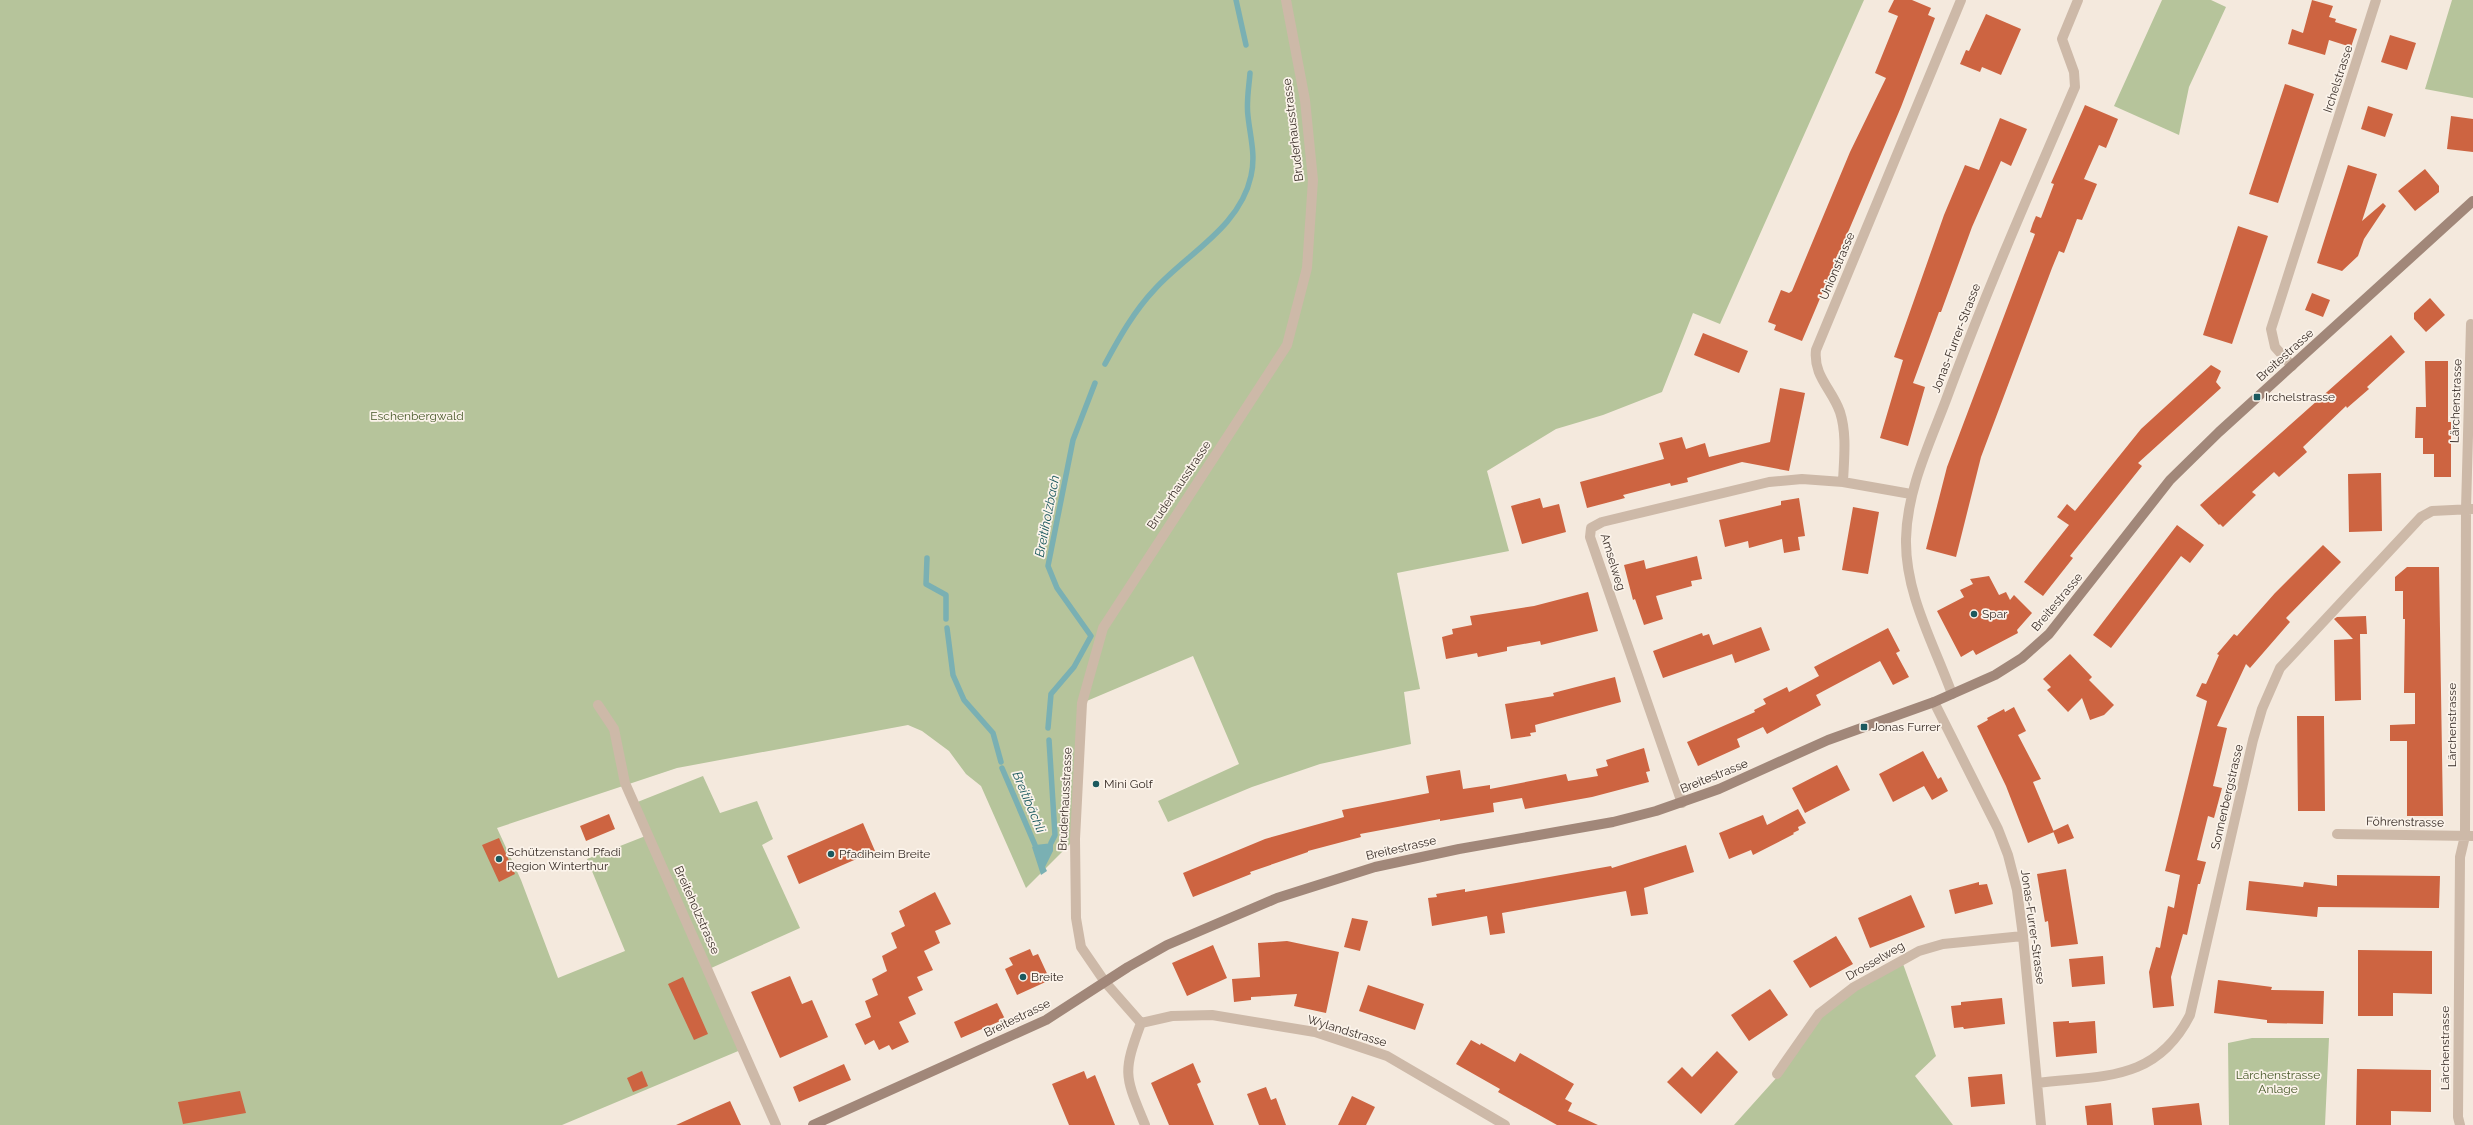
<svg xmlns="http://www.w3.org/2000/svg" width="2473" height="1125" viewBox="0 0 2473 1125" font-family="Raleway,sans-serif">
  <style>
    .green { fill: #b6c49b }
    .water { fill: #7ab0b3 }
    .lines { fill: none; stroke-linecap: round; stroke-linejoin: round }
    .stream { stroke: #7ab0b3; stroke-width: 5.5 }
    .building { fill: #cd6441 }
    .street { stroke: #cdb9a8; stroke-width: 10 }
    .secondary { stroke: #a18779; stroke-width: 10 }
    .poi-dot { fill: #1b595e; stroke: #fbf3ea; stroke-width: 1.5 }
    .labels { text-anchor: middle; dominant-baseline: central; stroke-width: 3.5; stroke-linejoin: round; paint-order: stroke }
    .street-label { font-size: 12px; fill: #392e28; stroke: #fbf3ea }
    .poi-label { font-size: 12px; fill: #392e28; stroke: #fbf3ea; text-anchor: start }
    .park-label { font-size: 12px; fill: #48592a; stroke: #fbf3ea }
    .water-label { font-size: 13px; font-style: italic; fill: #1b595e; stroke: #fbf3ea }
  </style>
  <rect width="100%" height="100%" fill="#f4e9dd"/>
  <path class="green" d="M 0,0 L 1864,0 L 1720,324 L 1693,313 L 1662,392 L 1603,415 L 1556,429 L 1487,471 L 1509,551 L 1397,573 L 1420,689 L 1404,692 L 1411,744 L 1320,764 L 1252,787 L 1168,822 L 1158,801 L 1239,764 L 1193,656 L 1082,703 L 1075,839 L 1026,888 L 981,786 L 966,774 L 949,751 L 922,731 L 908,725 L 677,768 L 497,828 L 521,880 L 558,978 L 625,951 L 587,859 L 648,835 L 635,803 L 703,776 L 720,813 L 757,801 L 773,839 L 762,845 L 800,928 L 709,969 L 743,1049 L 562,1125 L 0,1125 Z
    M 2162,0 L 2211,0 L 2226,7 L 2189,87 L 2179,135 L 2114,106 Z
    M 2452,0 L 2473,0 L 2473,98 L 2425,89 Z
    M 1902,961 L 1936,1056 L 1915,1076 L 1953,1125 L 1734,1125 L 1778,1076 L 1819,1014 Z
    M 2252,1038 L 2329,1038 L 2325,1125 L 2229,1125 L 2228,1043 Z"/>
  <path class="water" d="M 1053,843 L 1053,851 L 1045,867 L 1047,871 L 1041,875 L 1032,847 L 1035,845 Z"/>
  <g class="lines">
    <path class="stream" d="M 1236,0 L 1246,45
      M 1105,364 C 1119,338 1134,311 1155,289 C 1188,253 1240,227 1251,176 C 1256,155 1250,136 1248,116 C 1246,102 1249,87 1250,73
      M 927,558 L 926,584 L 946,595 L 946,619
      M 947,628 L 953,675 L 964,700 L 993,733 L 1001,762
      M 1048,728 L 1051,694 L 1074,667 L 1091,636 L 1057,588 L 1048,566 L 1073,440 L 1095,383
      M 1049,740 L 1055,835 L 1051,843
      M 1002,768 L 1035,845"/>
  </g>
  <path class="building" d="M 1894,0 L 1912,0 L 1931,8 L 1928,15 L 1935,18 L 1901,107 L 1802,341 L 1774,330 L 1776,325 L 1768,322 L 1781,290 L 1789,293 L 1792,291 L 1850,152 L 1886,78 L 1875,73 L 1898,16 L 1888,12 Z
    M 2312,0 L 2333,6 L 2329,17 L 2336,19 L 2335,22 L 2357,29 L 2351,47 L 2329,40 L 2325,55 L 2288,44 L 2292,29 L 2303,33 Z
    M 1986,14 L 2021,29 L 2001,75 L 1982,67 L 1980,72 L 1960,64 L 1966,50 L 1969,51 Z
    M 2390,35 L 2416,43 L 2407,70 L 2381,62 Z
    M 2285,84 L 2314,94 L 2278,203 L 2249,194 Z
    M 2085,105 L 2118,119 L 2106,148 L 2099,145 L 2084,179 L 2097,184 L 2082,220 L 2077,219 L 2064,253 L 2059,251 L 2052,268 L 1981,457 L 1956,557 L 1926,549 L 1947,467 L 2035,234 L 2030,232 L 2033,223 L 2036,216 L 2041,218 L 2054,184 L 2051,183 Z
    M 2368,106 L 2393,114 L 2385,137 L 2361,129 Z
    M 2451,116 L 2473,119 L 2473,152 L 2447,149 Z
    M 2000,118 L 2027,129 L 2011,166 L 2001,161 L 1972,227 L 1941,312 L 1939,312 L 1913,383 L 1925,387 L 1908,446 L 1880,438 L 1903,360 L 1894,357 L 1944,215 L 1965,165 L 1979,170 Z
    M 2348,165 L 2377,174 L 2362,221 L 2383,203 L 2386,206 L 2364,239 L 2358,256 L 2342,271 L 2317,263 Z
    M 2425,169 L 2439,186 L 2439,192 L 2415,211 L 2398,191 Z
    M 2238,226 L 2268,236 L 2232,344 L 2203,335 Z
    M 2312,293 L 2330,300 L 2323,317 L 2305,310 Z
    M 2430,298 L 2445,315 L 2426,332 L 2414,319 L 2414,313 Z
    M 1703,333 L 1748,351 L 1739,373 L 1694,355 Z
    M 2391,335 L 2405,352 L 2367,387 L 2369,389 L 2347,408 L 2346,406 L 2303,447 L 2307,452 L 2279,477 L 2274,472 L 2252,492 L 2256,495 L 2223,527 L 2220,524 L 2219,525 L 2200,505 Z
    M 2425,361 L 2448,361 L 2448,422 L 2451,422 L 2451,477 L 2434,477 L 2434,454 L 2423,454 L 2423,438 L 2415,438 L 2416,407 L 2426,407 Z
    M 2211,365 L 2221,371 L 2216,382 L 2221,388 L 2138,463 L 2142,466 L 2070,556 L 2073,558 L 2043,596 L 2024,582 L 2069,525 L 2057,517 L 2067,504 L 2075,511 L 2141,429 Z
    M 1780,388 L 1805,393 L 1789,471 L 1742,462 L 1687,478 L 1688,482 L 1671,486 L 1670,483 L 1623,495 L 1625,498 L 1587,508 L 1580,482 L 1664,459 L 1659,443 L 1682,437 L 1686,449 L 1705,443 L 1709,457 L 1770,442 Z
    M 2381,473 L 2382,531 L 2349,532 L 2348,474 Z
    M 1540,498 L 1543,508 L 1559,504 L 1566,532 L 1522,544 L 1511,506 Z
    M 1799,498 L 1805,536 L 1798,537 L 1800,550 L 1784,553 L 1782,539 L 1749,548 L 1748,541 L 1725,547 L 1719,520 L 1781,505 L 1781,501 Z
    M 1853,507 L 1879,512 L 1868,574 L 1842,570 Z
    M 2177,525 L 2204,545 L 2190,563 L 2181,556 L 2111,648 L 2093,635 Z
    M 2323,545 L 2341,562 L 2286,618 L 2290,622 L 2250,668 L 2246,664 L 2217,726 L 2227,728 L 2213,786 L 2222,788 L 2214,818 L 2208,816 L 2197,860 L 2206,862 L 2200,884 L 2198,884 L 2187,935 L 2183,934 L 2171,977 L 2174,1006 L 2153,1008 L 2149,972 L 2156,947 L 2160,948 L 2168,906 L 2174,908 L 2180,875 L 2165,871 L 2207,701 L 2196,696 L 2202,683 L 2206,684 L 2219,655 L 2217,654 L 2234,634 L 2237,636 L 2275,593 Z
    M 1697,556 L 1702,579 L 1691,581 L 1692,586 L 1656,596 L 1663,619 L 1644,625 L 1635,599 L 1633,600 L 1624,565 L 1644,560 L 1646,569 Z
    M 2407,567 L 2439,567 L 2443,816 L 2407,816 L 2407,741 L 2390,741 L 2390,725 L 2415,724 L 2415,693 L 2404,693 L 2405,619 L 2403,619 L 2403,591 L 2395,591 L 2395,577 Z
    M 1989,576 L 1999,595 L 2006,592 L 2010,600 L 2014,595 L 2032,613 L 2017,630 L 2018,633 L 1976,655 L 1973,650 L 1961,657 L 1937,611 L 1964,597 L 1960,590 L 1973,584 L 1970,579 Z
    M 1588,592 L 1598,631 L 1541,645 L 1540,641 L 1507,647 L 1507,651 L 1478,657 L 1477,653 L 1446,659 L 1442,637 L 1453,634 L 1452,629 L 1472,625 L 1470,616 L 1534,606 Z
    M 2366,616 L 2367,634 L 2360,634 L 2361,700 L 2335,701 L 2334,640 L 2353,639 L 2334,619 L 2337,617 Z
    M 1761,627 L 1770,650 L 1735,663 L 1732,654 L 1663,678 L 1653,651 L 1702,633 L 1703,636 L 1709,634 L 1713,645 Z
    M 1888,628 L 1900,651 L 1896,653 L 1909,677 L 1893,685 L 1880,661 L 1816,695 L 1821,705 L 1767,734 L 1763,727 L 1737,739 L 1740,747 L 1698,766 L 1687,742 L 1755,712 L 1754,710 L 1766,704 L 1763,699 L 1787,687 L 1789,692 L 1819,676 L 1814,667 Z
    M 2070,654 L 2092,677 L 2089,680 L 2114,705 L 2104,715 L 2090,720 L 2082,698 L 2068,712 L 2047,690 L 2051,687 L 2043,679 Z
    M 1615,677 L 1621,702 L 1535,725 L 1536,732 L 1530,733 L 1531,736 L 1511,739 L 1505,704 L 1554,696 L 1553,693 Z
    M 2014,707 L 2026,731 L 2018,735 L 2041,779 L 2033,782 L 2054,832 L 2028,843 L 2006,786 L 1977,726 L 1988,720 L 1987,718 L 2004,709 L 2005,712 Z
    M 2297,716 L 2324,716 L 2325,811 L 2298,811 Z
    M 1644,748 L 1650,771 L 1646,772 L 1649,782 L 1592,797 L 1525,809 L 1522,798 L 1493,803 L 1494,812 L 1440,821 L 1440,819 L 1360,834 L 1361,837 L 1308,851 L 1308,852 L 1250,872 L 1251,874 L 1193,897 L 1183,873 L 1265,839 L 1344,817 L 1342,810 L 1429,793 L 1426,776 L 1460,770 L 1463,789 L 1490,785 L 1490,789 L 1566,774 L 1568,781 L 1598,776 L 1596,769 L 1608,766 L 1606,760 Z
    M 1923,751 L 1938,779 L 1941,777 L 1948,791 L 1932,800 L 1924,786 L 1893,802 L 1879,774 Z
    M 1837,765 L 1850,790 L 1805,813 L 1792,788 Z
    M 1798,809 L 1806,823 L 1798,827 L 1799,830 L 1793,833 L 1794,834 L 1753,855 L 1751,850 L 1729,859 L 1719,833 L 1763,815 L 1767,825 Z
    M 609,814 L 615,829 L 586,841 L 580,826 Z
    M 863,823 L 875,851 L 799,884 L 787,856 Z
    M 2068,824 L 2074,838 L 2058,844 L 2053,831 Z
    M 499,838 L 515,874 L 499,882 L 482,845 Z
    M 1686,845 L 1694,872 L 1644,888 L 1648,914 L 1631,916 L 1626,891 L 1502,913 L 1505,933 L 1490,935 L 1487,916 L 1432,926 L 1428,898 L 1437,897 L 1436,894 L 1465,889 L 1465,892 L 1611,866 L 1612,868 Z
    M 2066,869 L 2078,944 L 2051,947 L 2048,921 L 2045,922 L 2037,874 Z
    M 2337,875 L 2440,876 L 2439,908 L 2318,907 L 2317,917 L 2246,910 L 2249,881 L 2303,887 L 2304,882 L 2337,886 Z
    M 1979,882 L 1979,885 L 1987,884 L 1993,904 L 1955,914 L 1949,890 Z
    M 935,892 L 951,924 L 935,931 L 940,943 L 924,951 L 933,970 L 917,977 L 923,990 L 908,997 L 916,1014 L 899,1022 L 909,1042 L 892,1050 L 889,1045 L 879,1050 L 874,1040 L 865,1045 L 855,1024 L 871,1017 L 865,1001 L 878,995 L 872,979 L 887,971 L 882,956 L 897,948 L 891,933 L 905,926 L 899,911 Z
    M 1911,895 L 1925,927 L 1870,948 L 1858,918 Z
    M 1352,918 L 1368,921 L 1360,951 L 1344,947 Z
    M 1836,936 L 1853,964 L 1810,988 L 1793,961 Z
    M 1287,941 L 1339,952 L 1326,1013 L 1294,1006 L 1297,994 L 1251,997 L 1251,1000 L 1234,1002 L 1232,979 L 1260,977 L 1258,943 Z
    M 1213,945 L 1227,978 L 1187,996 L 1172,963 Z
    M 1030,949 L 1033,956 L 1038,954 L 1050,980 L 1017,995 L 1005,969 L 1013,965 L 1009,958 Z
    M 2358,950 L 2432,951 L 2432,994 L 2393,993 L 2393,1016 L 2358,1016 Z
    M 2103,956 L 2105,984 L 2072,987 L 2069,959 Z
    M 790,976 L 802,1004 L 812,1000 L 828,1037 L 780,1058 L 751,992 Z
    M 683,977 L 708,1034 L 694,1040 L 668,984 Z
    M 2218,980 L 2272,987 L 2271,990 L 2324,991 L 2323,1024 L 2267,1023 L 2267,1020 L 2214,1013 Z
    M 1368,985 L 1424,1004 L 1415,1030 L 1359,1011 Z
    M 1770,989 L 1788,1015 L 1749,1041 L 1731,1015 Z
    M 2002,998 L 2005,1024 L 1964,1029 L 1963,1027 L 1954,1028 L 1951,1006 L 1961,1005 L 1961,1002 Z
    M 997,1003 L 1005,1019 L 961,1038 L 954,1022 Z
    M 2069,1021 L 2069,1023 L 2095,1021 L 2097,1053 L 2056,1057 L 2053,1022 Z
    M 1471,1040 L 1480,1045 L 1481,1043 L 1515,1062 L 1520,1053 L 1574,1084 L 1565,1099 L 1572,1103 L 1568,1111 L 1598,1125 L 1557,1125 L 1498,1092 L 1500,1089 L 1456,1064 Z
    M 1717,1051 L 1738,1072 L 1701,1114 L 1667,1082 L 1682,1067 L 1692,1077 Z
    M 1193,1063 L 1201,1082 L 1197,1084 L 1214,1125 L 1169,1125 L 1151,1083 Z
    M 844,1064 L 851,1080 L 799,1102 L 793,1087 Z
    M 2357,1069 L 2431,1070 L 2431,1112 L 2391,1111 L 2391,1125 L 2356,1125 Z
    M 642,1071 L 648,1086 L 633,1092 L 627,1078 Z
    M 1084,1071 L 1087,1079 L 1095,1075 L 1115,1125 L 1069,1125 L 1052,1084 Z
    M 2002,1074 L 2005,1104 L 1971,1107 L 1968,1077 Z
    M 1266,1087 L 1271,1100 L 1276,1098 L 1286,1125 L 1259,1125 L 1247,1094 Z
    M 240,1091 L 246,1113 L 183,1124 L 178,1102 Z
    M 1352,1096 L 1375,1107 L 1366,1125 L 1338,1125 Z
    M 730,1101 L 741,1125 L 676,1125 L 707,1111 Z
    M 2111,1103 L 2113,1125 L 2087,1125 L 2085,1106 Z
    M 2199,1103 L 2202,1125 L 2154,1125 L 2152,1108 Z"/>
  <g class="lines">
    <path class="street" d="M 2292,366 L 2275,347 L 2271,329 L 2376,0
      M 1911,494 L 1843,482 C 1844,458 1847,434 1840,412 C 1832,389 1813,376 1816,350 L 1961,0
      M 1952,694 C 1934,644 1905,594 1906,539 C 1907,490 1929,445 1946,400 C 1985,294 2030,191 2075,87 L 2074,72 L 2062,39 L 2078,0
      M 1934,702 L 1998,829 L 2008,855 L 2017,890 L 2023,936 L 2041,1125
      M 598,705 L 614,729 L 625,783 L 776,1125
      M 1682,803 L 1590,537 L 1591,528 L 1602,522 L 1769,482 L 1802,479 L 1843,482
      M 2337,834 L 2473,836
      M 1141,1023 L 1105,982 L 1081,947 L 1076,918 L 1075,839 L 1082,703 L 1103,628 L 1287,345 L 1307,268 L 1313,180 L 1305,100 L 1286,0
      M 1141,1023 L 1172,1016 L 1212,1015 L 1315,1032 L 1387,1056 L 1505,1125
      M 1141,1023 C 1122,1074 1125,1076 1145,1125
      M 1777,1074 L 1819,1014 L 1854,987 L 1919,951 L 1943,944 L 2023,936
      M 2038,1083 C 2103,1075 2156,1082 2190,1015 L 2253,740 L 2262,709 L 2280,668 L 2421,517 L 2432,511 L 2473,509
      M 2460,1125 L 2458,1117 L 2460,857 L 2465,836 L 2466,509 L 2471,324"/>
    <path class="secondary" d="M 813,1125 L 1046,1020 L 1128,967 L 1167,945 L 1277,898 L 1375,867 L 1459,849 L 1613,822 L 1656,811 L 1719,789 L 1828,740 L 1934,702 L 1995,675 L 2022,658 L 2049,634 L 2170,480 L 2219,432 L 2473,201"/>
  </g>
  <g class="poi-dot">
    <rect x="2253" y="393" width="8" height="8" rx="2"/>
    <circle cx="1974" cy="614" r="4"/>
    <rect x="1860" y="723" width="8" height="8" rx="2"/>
    <circle cx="1096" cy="784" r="4"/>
    <circle cx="831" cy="854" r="4"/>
    <circle cx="499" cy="859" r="4"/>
    <circle cx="1023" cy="977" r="4"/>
  </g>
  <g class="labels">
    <g class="street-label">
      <text transform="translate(2338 79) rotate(-72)">Irchelstrasse</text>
      <text transform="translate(1293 130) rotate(-97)">Bruderhausstrasse</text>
      <text transform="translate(1837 266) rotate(-67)">Unionstrasse</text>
      <text transform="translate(1956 338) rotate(-69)">Jonas-Furrer-Strasse</text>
      <text transform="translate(2285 355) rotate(-42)">Breitestrasse</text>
      <text transform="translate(2456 401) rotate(-88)">Lärchenstrasse</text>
      <text transform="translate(1179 485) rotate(-56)">Bruderhausstrasse</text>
      <text transform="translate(1613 562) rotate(73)">Amselweg</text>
      <text transform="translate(2057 602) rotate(-50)">Breitestrasse</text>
      <text transform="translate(2452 725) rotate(-90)">Lärchenstrasse</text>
      <text transform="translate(1714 776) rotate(-22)">Breitestrasse</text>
      <text transform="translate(2227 797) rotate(-77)">Sonnenbergstrasse</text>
      <text transform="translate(1065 799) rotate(-87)">Bruderhausstrasse</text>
      <text transform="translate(2405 822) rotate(1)">Föhrenstrasse</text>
      <text transform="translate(1401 848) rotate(-13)">Breitestrasse</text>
      <text transform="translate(697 910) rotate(66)">Breiteholzstrasse</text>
      <text transform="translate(2033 927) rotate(82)">Jonas-Furrer-Strasse</text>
      <text transform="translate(1875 961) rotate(-30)">Drosselweg</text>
      <text transform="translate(1017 1018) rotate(-26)">Breitestrasse</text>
      <text transform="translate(1347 1031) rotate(17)">Wylandstrasse</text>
      <text transform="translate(2445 1048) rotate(-90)">Lärchenstrasse</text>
    </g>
    <g class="poi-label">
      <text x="2265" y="397">Irchelstrasse</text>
      <text x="1982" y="614">Spar</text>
      <text x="1872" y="727">Jonas Furrer</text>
      <text x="1104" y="784">Mini Golf</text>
      <text x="507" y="852">Schützenstand Pfadi<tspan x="507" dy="14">Region Winterthur</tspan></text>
      <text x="839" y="854">Pfadiheim Breite</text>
      <text x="1031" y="977">Breite</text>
    </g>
    <g class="park-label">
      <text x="417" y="416">Eschenbergwald</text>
      <text x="2278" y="1075">Lärchenstrasse<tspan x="2278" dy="14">Anlage</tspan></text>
    </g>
    <g class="water-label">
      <text transform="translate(1047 516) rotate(-79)">Breitiholzbach</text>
      <text transform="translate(1029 802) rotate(67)">Breitibächli</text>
    </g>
  </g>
</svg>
